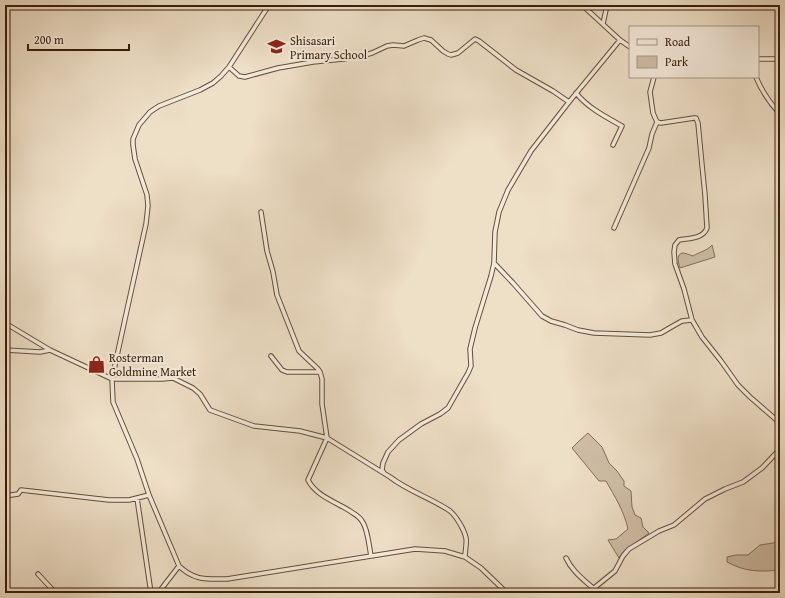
<svg xmlns="http://www.w3.org/2000/svg" width="785" height="598" viewBox="0 0 785 598" font-family="'Gentium Book Plus',serif">
  <style>
    .green { fill: #cfbea7; stroke: #836e58 }
    .lines { fill: none; stroke-linecap: round; stroke-linejoin: round }
    .minor-casing { stroke: #654f38; stroke-width: 5.5 }
    .minor { stroke: #f4eadb; stroke-width: 3.5 }
    .labels { text-anchor: middle; dominant-baseline: central; stroke-width: 4; stroke-linejoin: round; paint-order: stroke }
    .poi-label { font-size: 12px; fill: #371f09; stroke: #f4eadb; text-anchor: start }
  </style>
  <rect width="100%" height="100%" fill="#eedfc7"/>
  <filter id="stains"><feTurbulence type="fractalNoise" baseFrequency=".005" numOctaves="4"/><feColorMatrix values="0 0 0 0 .2 0 0 0 0 .09 0 0 0 0 .02 0 0 0 .5 -.17"/></filter>
  <radialGradient id="worn" r=".72"><stop offset=".6" stop-color="#630" stop-opacity="0"/><stop offset="1" stop-color="#630" stop-opacity=".3"/></radialGradient>
  <path class="green" d="M 712,245 L 715,257 L 680,268 C 679,264 675,254 683,253 C 685,253 690,255 693,256 C 699,252 707,251 712,245 Z
    M 588,433 L 602,447 L 609,463 L 617,471 L 624,481 L 624,486 L 631,491 L 632,507 L 635,515 L 641,518 L 643,527 L 649,533 L 623,552 L 619,558 L 608,540 L 616,539 L 628,529 C 624,511 615,497 606,481 L 599,481 L 572,448 L 578,442 Z
    M 780,542 L 780,570 C 759,572 746,572 727,562 L 727,557 L 736,555 L 748,555 L 760,545 Z"/>
  <g class="lines">
    <defs>
      <path id="minor" d="M 269,5 L 229,67 L 221,76 L 213,83 L 200,90 L 159,106 L 150,112 L 139,125 L 133,139 L 133,145 L 135,159 L 147,195 L 148,206 L 146,224 L 125,319 L 112,379 L 113,402 L 137,459 L 149,495 L 179,566 C 195,581 206,579 227,579 L 415,549 L 445,551 L 465,557 L 481,568 L 507,593
        M 582,5 L 620,40 L 630,47
        M 603,24 L 607,5
        M 758,59 L 780,59
        M 229,67 L 239,76 L 245,77 L 278,68 L 313,62 L 343,59 L 361,56 L 372,53 L 387,46 L 393,45 L 404,46 L 418,40 L 424,38 L 431,40 L 443,51 L 448,54 L 451,55 L 458,53 L 475,39 L 479,41 L 516,70 L 553,91 L 569,102
        M 654,77 L 650,92 L 653,113 L 657,122 L 661,123 L 694,118 L 696,118 L 698,123 L 702,165 L 705,195 L 707,228 C 703,239 689,238 679,240 L 675,245 L 674,252 L 675,264 L 684,289 L 692,320 L 695,325 L 702,337 L 721,361 L 738,385 L 750,397 L 780,423
        M 756,77 C 762,92 769,102 780,114
        M 576,93 C 588,108 606,117 622,126 L 613,145
        M 261,212 L 267,251 L 273,272 L 277,295 L 299,351 L 318,369 L 320,372 L 322,379 L 322,404 L 327,438 L 308,480 C 316,496 336,502 350,511 C 354,514 359,516 362,521 C 368,529 369,546 371,556
        M 614,228 L 649,148 L 652,134 L 657,122
        M 494,263 L 513,283 L 542,316 L 551,321 L 565,325 L 578,330 L 594,333 L 650,335 L 661,333 L 673,326 L 682,321 L 692,320
        M 5,323 L 50,350 L 112,379 L 162,379 L 173,378 L 193,388 L 200,394 L 210,410 L 254,426 L 300,431 L 327,438 L 390,477 C 408,491 431,498 450,511 C 456,516 464,529 466,538 C 467,543 465,551 465,557
        M 5,350 L 40,352 L 50,350
        M 271,356 L 282,370 L 287,372 L 320,372
        M 384,473 L 382,470 L 383,463 L 388,452 L 399,440 L 421,424 L 440,414 L 448,408 L 468,373 L 471,366 L 470,349 L 475,328 L 491,276 L 494,263 L 495,232 L 499,212 L 508,190 L 531,151 L 569,102 L 620,40
        M 5,496 L 18,494 L 21,490 L 109,500 L 129,500 L 149,495
        M 137,498 L 151,593
        M 566,558 C 572,571 583,579 594,589
        M 38,574 L 51,588 L 54,593
        M 107,593 L 150,593
        M 159,593 L 162,588 L 179,566
        M 588,593 L 615,571 L 623,556 L 629,549 L 659,531 L 674,525 L 705,499 L 725,489 L 743,482 L 762,468 L 780,449"/>
    </defs>
    <use href="#minor" class="minor-casing"/>
    <use href="#minor" class="minor"/>
  </g>
  <defs>
    <symbol id="school-bare" viewBox="-9 -9 18 18"><path d="M0-5L7-2L0 1L-7-2ZM-4 1L0 2.5L4 1V4Q0 6-4 4Z" fill="#8f2418" stroke="#f4eadb" stroke-width="2.5" paint-order="stroke"/></symbol>
    <symbol id="shop-bare" viewBox="-9 -9 18 18"><path d="M-5-2.5h2.3a2.7 3.5 0 0 1 5.4 0H5L5.5 6h-11ZM-1.5-2.5h3a1.5 2.3 0 0 0-3 0Z" fill="#8f2418" stroke="#f4eadb" stroke-width="2.5" paint-order="stroke"/></symbol>
  </defs>
  <g fill-rule="evenodd">
    <use href="#school-bare" x="264" y="34" width="25" height="25"/>
    <use href="#shop-bare" x="84" y="352" width="25" height="25"/>
  </g>
  <g class="labels">
    <g class="poi-label">
      <text x="290" y="40">Shisasari<tspan x="290" dy="14">Primary School</tspan></text>
      <text x="109" y="357">Rosterman<tspan x="109" dy="14">Goldmine Market</tspan></text>
    </g>
  </g>
  <rect width="785" height="598" fill="none" stroke="#eedfc7" stroke-width="20"/>
  <rect x="6" y="6" width="773" height="586" fill="none" stroke="#371f09" stroke-width="2"/>
  <rect x="10" y="10" width="765" height="578" fill="none" stroke="#371f09"/>
  <rect x="629" y="26" width="130" height="52" fill="#f4eadb" stroke="#a89987"/>
  <rect x="637" y="39" width="20" height="6" fill="#f4eadb" stroke="#a89987"/>
  <text x="665" y="46" font-size="12" fill="#371f09">Road</text>
  <rect x="637" y="56" width="20" height="12" fill="#cfbea7" stroke="#a89987"/>
  <text x="665" y="66" font-size="12" fill="#371f09">Park</text>
  <path d="M28 44v6h101v-6" fill="none" stroke="#371f09" stroke-width="2"/>
  <text x="34" y="44" font-size="12" fill="#371f09" stroke="#f4eadb" stroke-width="3" paint-order="stroke">200 m</text>
  <rect width="100%" height="100%" filter="url(#stains)"/>
  <rect width="100%" height="100%" fill="url(#worn)"/>
</svg>
